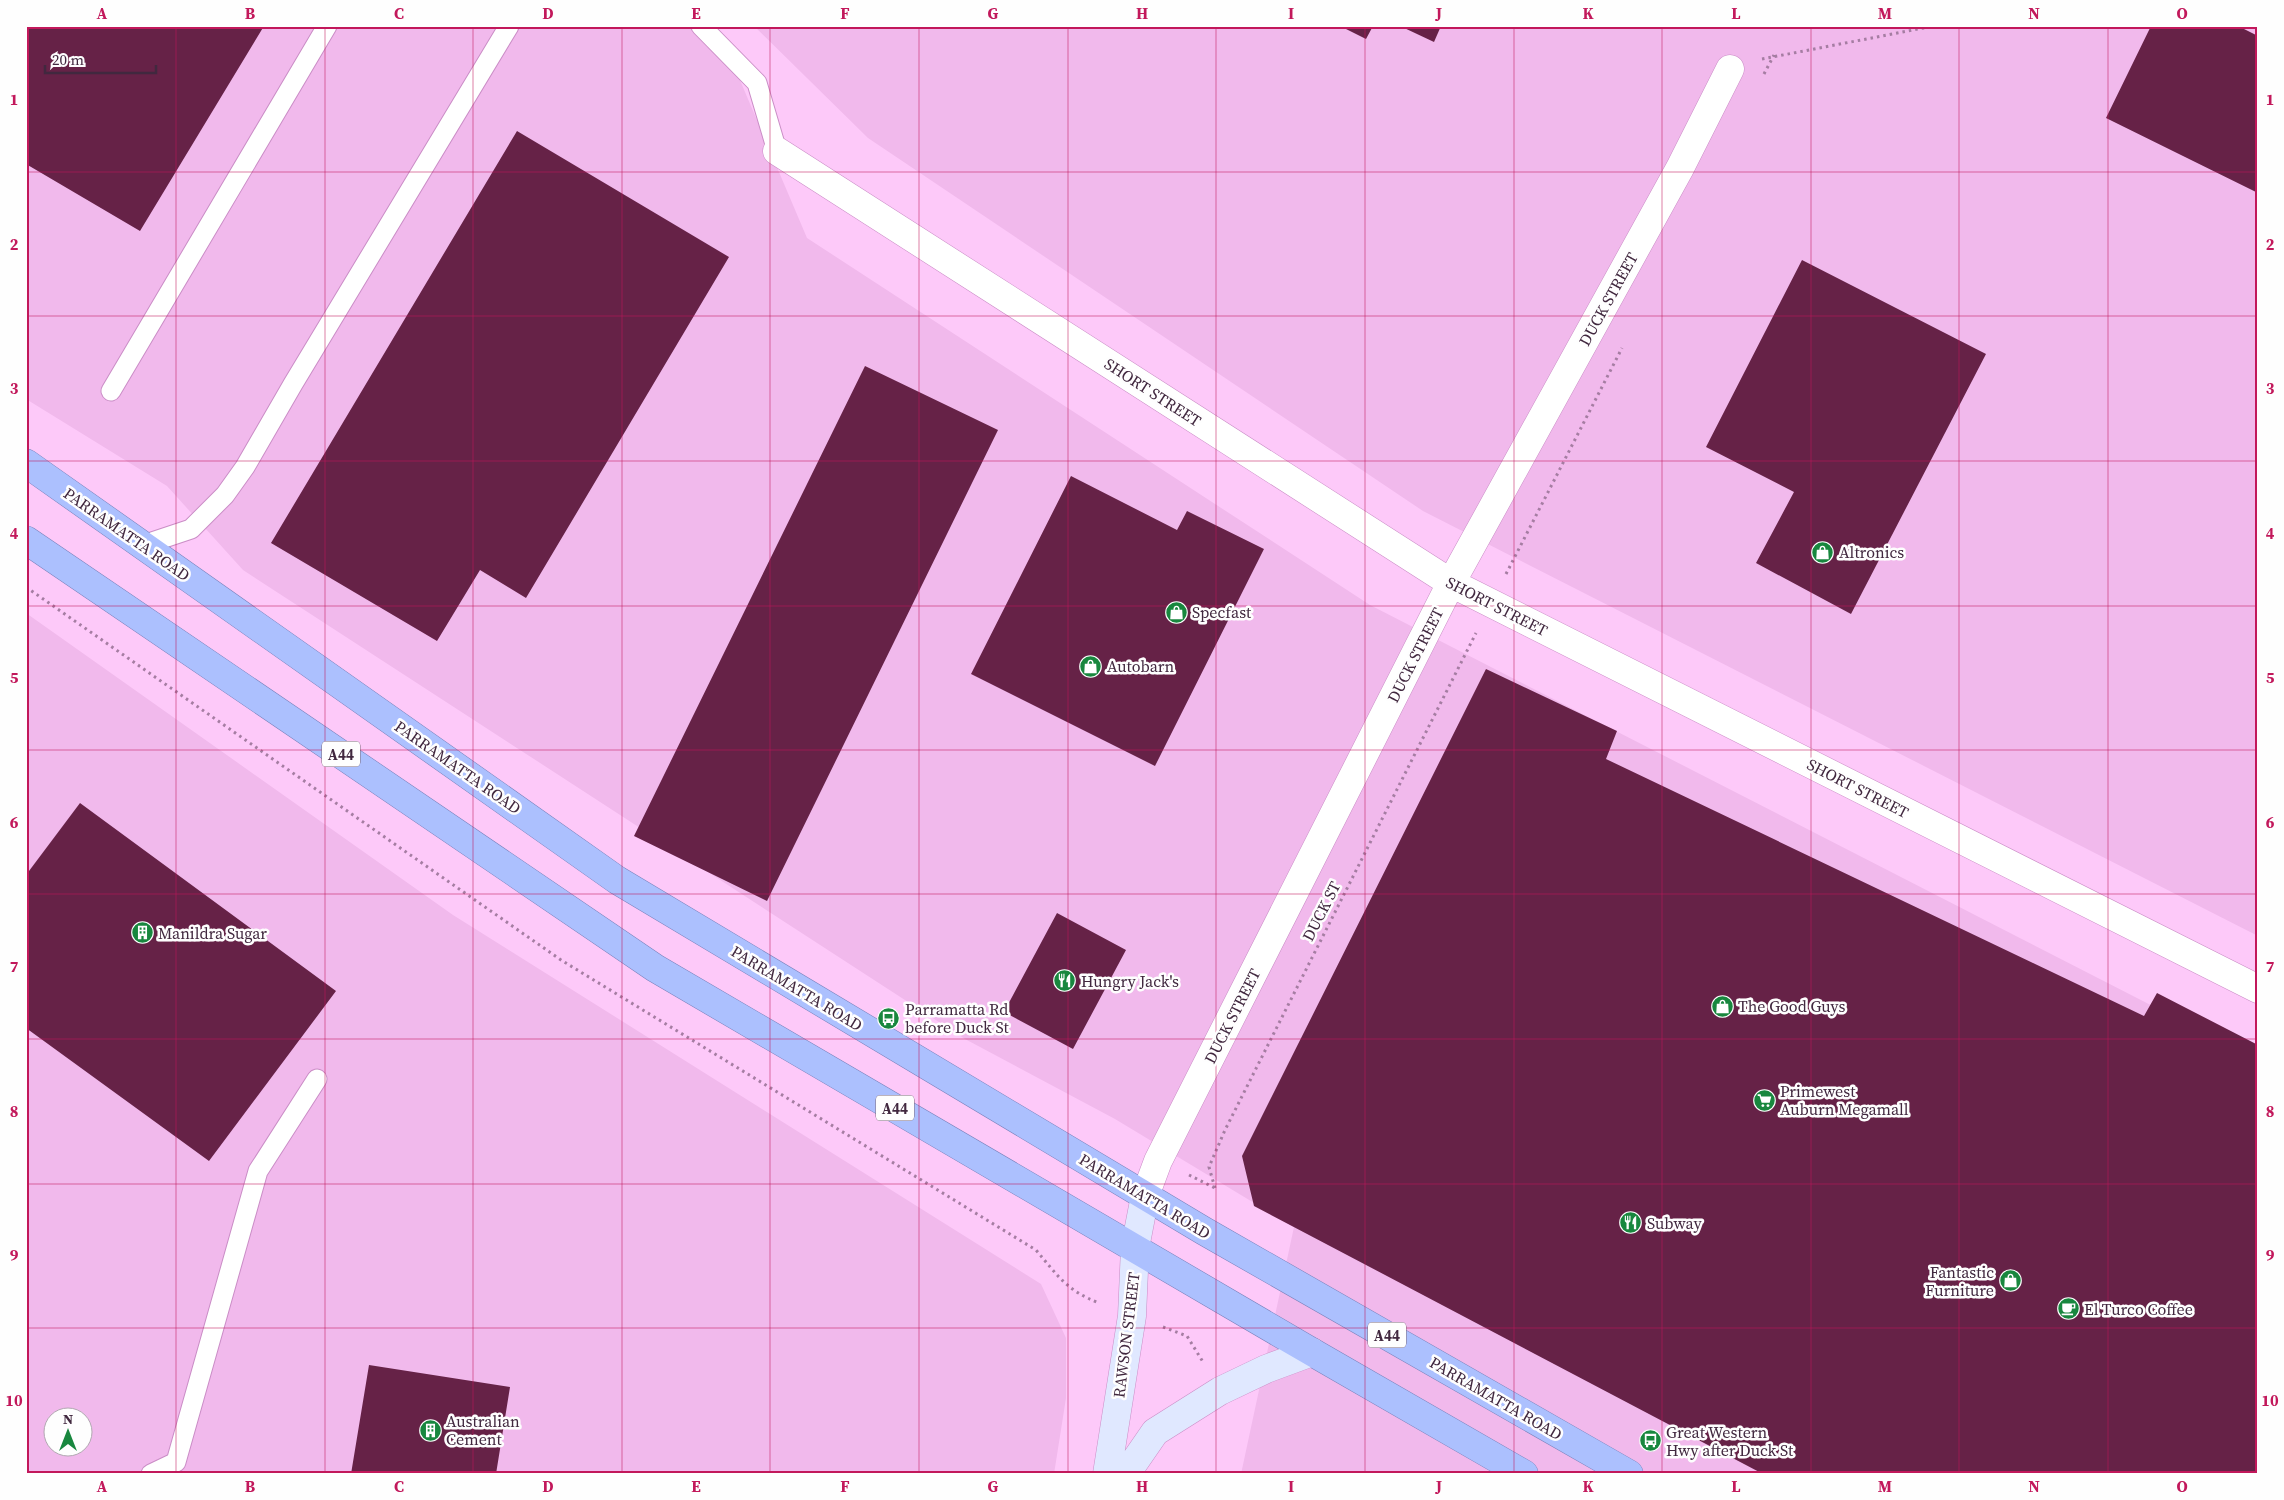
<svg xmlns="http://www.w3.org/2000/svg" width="2284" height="1500" viewBox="0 0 2284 1500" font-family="'Source Serif 4',serif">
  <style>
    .built { fill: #f1b9ec; fill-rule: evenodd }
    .building { fill: #662247 }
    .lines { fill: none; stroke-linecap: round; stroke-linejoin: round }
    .service-casing { stroke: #ca8dc6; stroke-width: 21 }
    .minor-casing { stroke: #ca8dc6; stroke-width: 29 }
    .secondary-casing { stroke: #ca8dc6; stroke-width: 29 }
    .trunk-casing { stroke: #7981bb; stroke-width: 29 }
    .path { stroke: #a57da2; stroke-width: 3; stroke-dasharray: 2.5 4; stroke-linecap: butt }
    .service { stroke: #fff; stroke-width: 19 }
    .minor { stroke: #fff; stroke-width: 28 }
    .secondary { stroke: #e0e8ff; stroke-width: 28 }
    .trunk { stroke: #acc0fe; stroke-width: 28 }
    .grid { fill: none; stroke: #c2185b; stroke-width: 1; stroke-opacity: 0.55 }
    .labels { text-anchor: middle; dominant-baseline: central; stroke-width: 5; stroke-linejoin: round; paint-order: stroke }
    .shield { fill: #fefefe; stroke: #7a6878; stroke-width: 1 }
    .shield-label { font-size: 15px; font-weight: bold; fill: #41283f }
    .street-label { font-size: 16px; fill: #41283f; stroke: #fefefe }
    .poi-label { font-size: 16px; fill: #41283f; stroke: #fefefe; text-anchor: start }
    .neatline { fill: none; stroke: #c2185b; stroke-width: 2 }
    .grid-label { font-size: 16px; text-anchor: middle; font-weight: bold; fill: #c2185b }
  </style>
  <rect width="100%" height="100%" fill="#fdc9f9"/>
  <path class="built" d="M 26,26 L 717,26 L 807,238 L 1370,605 L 2258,1060 L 2258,1474 L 1241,1474 L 1294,1227 L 1115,1119 L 965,1039 L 243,570 L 167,486 L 26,399 Z
    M 754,26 L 2258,26 L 2258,936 L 1423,511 L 868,138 Z
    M 26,613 L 453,915 L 1041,1284 L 1066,1338 L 1066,1398 L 1054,1474 L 26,1474 ZM 52,1418 L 82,1418 L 82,1448 L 52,1448 Z"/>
  <path class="building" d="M 26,26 L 264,26 L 140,231 L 26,164 Z
    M 1340,26 L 1373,26 L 1366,39 Z
    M 1400,26 L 1441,26 L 1434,42 Z
    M 2151,26 L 2238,26 L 2258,36 L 2258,193 L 2106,118 Z
    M 517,131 L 729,257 L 526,598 L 480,570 L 437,641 L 271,543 Z
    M 1802,260 L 1986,354 L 1851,614 L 1756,563 L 1794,492 L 1706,447 Z
    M 865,366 L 998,430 L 767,901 L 634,836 Z
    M 1071,476 L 1177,530 L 1187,511 L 1264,549 L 1155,766 L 971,674 Z
    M 1486,669 L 1617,731 L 1606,759 L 2144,1016 L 2157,993 L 2258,1045 L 2258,1474 L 1763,1474 L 1254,1206 L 1242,1156 Z
    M 80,803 L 336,991 L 209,1161 L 26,1028 L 26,875 Z
    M 1057,913 L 1126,950 L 1073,1049 L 1004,1012 Z
    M 369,1365 L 510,1387 L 496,1474 L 351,1474 Z"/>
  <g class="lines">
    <defs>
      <path id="service" d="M 701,26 L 757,83 L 777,151
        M 111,391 L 327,26
        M 143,545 L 191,529 L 225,495 L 245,467 L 293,384 L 509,26
        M 151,1474 L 176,1462 L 258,1171 L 317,1079"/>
      <path id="minor" d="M 777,151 L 1451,583 L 2258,989
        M 1145,1196 L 1158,1161 L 1451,583 L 1680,168 L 1730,69"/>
      <path id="secondary" d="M 1107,1474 L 1132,1316 L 1135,1248 L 1145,1196
        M 1126,1474 L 1155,1432 L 1220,1391 L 1266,1369 L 1312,1352"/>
      <path id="trunk" d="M 26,463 L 617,880 L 1204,1231 L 1629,1474
        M 26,540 L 655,968 L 1312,1352 L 1524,1474"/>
    </defs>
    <use href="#service" class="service-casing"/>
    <use href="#minor" class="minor-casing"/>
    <use href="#secondary" class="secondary-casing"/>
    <use href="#trunk" class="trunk-casing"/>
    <path class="path" d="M 1762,59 L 1934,26
      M 1764,74 L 1774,55
      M 1506,574 L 1622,348
      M 26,587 L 561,960 L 1036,1250 C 1058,1276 1066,1290 1099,1303
      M 1189,1175 L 1215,1188
      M 1215,1188 L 1209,1167 L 1225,1130 L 1476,633
      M 1163,1327 L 1187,1336 L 1203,1362"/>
    <use href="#service" class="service"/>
    <use href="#minor" class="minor"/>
    <use href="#secondary" class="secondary"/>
    <use href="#trunk" class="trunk"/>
  </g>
  <path class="grid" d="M 176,26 L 176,1474M 325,26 L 325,1474M 473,26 L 473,1474M 622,26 L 622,1474M 770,26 L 770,1474M 919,26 L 919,1474M 1068,26 L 1068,1474M 1216,26 L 1216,1474M 1365,26 L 1365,1474M 1514,26 L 1514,1474M 1662,26 L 1662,1474M 1811,26 L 1811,1474M 1959,26 L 1959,1474M 2108,26 L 2108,1474M 26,172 L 2258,172M 26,316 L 2258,316M 26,461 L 2258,461M 26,606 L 2258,606M 26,750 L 2258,750M 26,894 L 2258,894M 26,1039 L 2258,1039M 26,1184 L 2258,1184M 26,1328 L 2258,1328"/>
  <defs>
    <symbol id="shop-disc" viewBox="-11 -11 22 22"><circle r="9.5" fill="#18873e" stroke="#fefefe"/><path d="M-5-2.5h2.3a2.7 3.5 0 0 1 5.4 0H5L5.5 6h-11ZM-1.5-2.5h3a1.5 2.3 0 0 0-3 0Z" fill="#fff"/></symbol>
    <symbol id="building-disc" viewBox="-11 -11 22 22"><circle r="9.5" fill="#18873e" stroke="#fefefe"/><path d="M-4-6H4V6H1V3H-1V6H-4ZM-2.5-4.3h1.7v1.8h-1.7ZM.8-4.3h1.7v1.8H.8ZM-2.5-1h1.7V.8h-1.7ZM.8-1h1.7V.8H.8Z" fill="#fff"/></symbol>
    <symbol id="restaurant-disc" viewBox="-11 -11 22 22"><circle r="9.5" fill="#18873e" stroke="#fefefe"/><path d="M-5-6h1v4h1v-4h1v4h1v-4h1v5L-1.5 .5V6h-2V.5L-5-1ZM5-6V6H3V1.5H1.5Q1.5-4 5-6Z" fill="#fff"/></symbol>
    <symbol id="bus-disc" viewBox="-11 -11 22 22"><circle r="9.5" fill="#18873e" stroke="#fefefe"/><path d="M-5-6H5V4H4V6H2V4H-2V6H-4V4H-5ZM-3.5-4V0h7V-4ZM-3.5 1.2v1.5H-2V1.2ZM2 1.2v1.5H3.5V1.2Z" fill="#fff"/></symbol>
    <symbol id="supermarket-disc" viewBox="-11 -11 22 22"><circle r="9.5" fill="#18873e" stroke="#fefefe"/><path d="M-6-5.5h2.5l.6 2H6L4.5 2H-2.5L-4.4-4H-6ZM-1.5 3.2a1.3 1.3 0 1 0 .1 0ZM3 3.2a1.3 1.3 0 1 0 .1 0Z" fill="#fff"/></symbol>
    <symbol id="cafe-disc" viewBox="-11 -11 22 22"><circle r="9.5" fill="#18873e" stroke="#fefefe"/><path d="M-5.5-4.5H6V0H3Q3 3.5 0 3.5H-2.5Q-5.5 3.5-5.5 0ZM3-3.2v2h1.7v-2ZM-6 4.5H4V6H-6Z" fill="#fff"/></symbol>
  </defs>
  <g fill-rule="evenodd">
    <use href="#shop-disc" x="1810" y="540" width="25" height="25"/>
    <use href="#shop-disc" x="1164" y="600" width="25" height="25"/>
    <use href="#shop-disc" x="1078" y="654" width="25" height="25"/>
    <use href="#building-disc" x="130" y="920" width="25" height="25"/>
    <use href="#restaurant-disc" x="1052" y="968" width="25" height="25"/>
    <use href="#shop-disc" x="1710" y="994" width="25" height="25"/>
    <use href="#bus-disc" x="876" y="1006" width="25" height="25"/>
    <use href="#supermarket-disc" x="1752" y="1088" width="25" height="25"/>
    <use href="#restaurant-disc" x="1618" y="1210" width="25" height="25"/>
    <use href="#shop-disc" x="1998" y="1268" width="25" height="25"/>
    <use href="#cafe-disc" x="2056" y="1296" width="25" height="25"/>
    <use href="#building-disc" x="418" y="1418" width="25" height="25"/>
    <use href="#bus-disc" x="1638" y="1428" width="25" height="25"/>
  </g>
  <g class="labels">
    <g class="shield">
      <rect x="322" y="741.5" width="38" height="25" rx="4"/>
      <rect x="876" y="1095.5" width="38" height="25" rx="4"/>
      <rect x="1368" y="1322.5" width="38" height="25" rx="4"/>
    </g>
    <g class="shield-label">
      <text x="341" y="754">A44</text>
      <text x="895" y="1108">A44</text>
      <text x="1387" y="1335">A44</text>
    </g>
    <g class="street-label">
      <text transform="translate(1608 299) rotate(-61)">DUCK STREET</text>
      <text transform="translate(1153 392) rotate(33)">SHORT STREET</text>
      <text transform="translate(127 534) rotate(35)">PARRAMATTA ROAD</text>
      <text transform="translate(1497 606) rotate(27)">SHORT STREET</text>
      <text transform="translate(1415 655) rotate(-63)">DUCK STREET</text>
      <text transform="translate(458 767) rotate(35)">PARRAMATTA ROAD</text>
      <text transform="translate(1858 788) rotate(27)">SHORT STREET</text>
      <text transform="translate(1321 911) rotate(-63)">DUCK ST</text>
      <text transform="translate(797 988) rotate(31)">PARRAMATTA ROAD</text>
      <text transform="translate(1232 1016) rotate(-63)">DUCK STREET</text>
      <text transform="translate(1145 1196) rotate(31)">PARRAMATTA ROAD</text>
      <text transform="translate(1126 1335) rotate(-83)">RAWSON STREET</text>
      <text transform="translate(1496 1398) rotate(30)">PARRAMATTA ROAD</text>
    </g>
    <g class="poi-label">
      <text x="1839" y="552">Altronics</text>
      <text x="1192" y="612">Specfast</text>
      <text x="1107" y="666">Autobarn</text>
      <text x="158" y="933">Manildra Sugar</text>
      <text x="1081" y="981">Hungry Jack's</text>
      <text x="1738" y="1006">The Good Guys</text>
      <text x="905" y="1009">Parramatta Rd<tspan x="905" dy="18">before Duck St</tspan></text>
      <text x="1780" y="1091">Primewest<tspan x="1780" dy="18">Auburn Megamall</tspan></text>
      <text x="1647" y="1223">Subway</text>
      <text x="1994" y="1272" text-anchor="end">Fantastic<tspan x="1994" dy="18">Furniture</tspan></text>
      <text x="2084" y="1309">El Turco Coffee</text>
      <text x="446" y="1421">Australian<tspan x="446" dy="18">Cement</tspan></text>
      <text x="1666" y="1432">Great Western<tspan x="1666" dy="18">Hwy after Duck St</tspan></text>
    </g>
  </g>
  <rect width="2284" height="1500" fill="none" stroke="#fefefe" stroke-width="55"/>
  <g transform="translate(68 1432)"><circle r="24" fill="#fefefe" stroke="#b2a8b2"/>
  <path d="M0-4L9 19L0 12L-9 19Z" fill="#18873e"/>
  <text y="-8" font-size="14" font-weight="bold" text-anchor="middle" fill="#41283f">N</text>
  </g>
  <path d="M45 65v8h111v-8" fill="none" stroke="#41283f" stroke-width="2.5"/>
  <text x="52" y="65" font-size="15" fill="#41283f" stroke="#fefefe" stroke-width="4" paint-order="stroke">20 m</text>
  <rect x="28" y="28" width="2228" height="1444" class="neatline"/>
  <g class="grid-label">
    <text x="102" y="19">A</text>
    <text x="250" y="19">B</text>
    <text x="399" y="19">C</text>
    <text x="548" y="19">D</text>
    <text x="696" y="19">E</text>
    <text x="845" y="19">F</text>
    <text x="993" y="19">G</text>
    <text x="1142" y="19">H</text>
    <text x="1291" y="19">I</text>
    <text x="1439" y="19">J</text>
    <text x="1588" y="19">K</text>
    <text x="1736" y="19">L</text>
    <text x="1885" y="19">M</text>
    <text x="2034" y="19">N</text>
    <text x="2182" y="19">O</text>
    <text x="14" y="105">1</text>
    <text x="2270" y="105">1</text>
    <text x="14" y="250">2</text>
    <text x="2270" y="250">2</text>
    <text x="14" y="394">3</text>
    <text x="2270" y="394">3</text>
    <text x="14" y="539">4</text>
    <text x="2270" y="539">4</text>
    <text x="14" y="683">5</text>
    <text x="2270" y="683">5</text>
    <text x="14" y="828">6</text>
    <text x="2270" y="828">6</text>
    <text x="14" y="972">7</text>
    <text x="2270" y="972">7</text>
    <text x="14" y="1117">8</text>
    <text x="2270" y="1117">8</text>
    <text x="14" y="1261">9</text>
    <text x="2270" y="1261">9</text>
    <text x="14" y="1406">10</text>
    <text x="2270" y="1406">10</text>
    <text x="102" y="1492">A</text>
    <text x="250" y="1492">B</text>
    <text x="399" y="1492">C</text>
    <text x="548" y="1492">D</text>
    <text x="696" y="1492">E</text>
    <text x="845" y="1492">F</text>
    <text x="993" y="1492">G</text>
    <text x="1142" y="1492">H</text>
    <text x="1291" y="1492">I</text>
    <text x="1439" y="1492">J</text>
    <text x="1588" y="1492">K</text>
    <text x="1736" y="1492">L</text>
    <text x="1885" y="1492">M</text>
    <text x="2034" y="1492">N</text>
    <text x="2182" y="1492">O</text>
  </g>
</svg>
